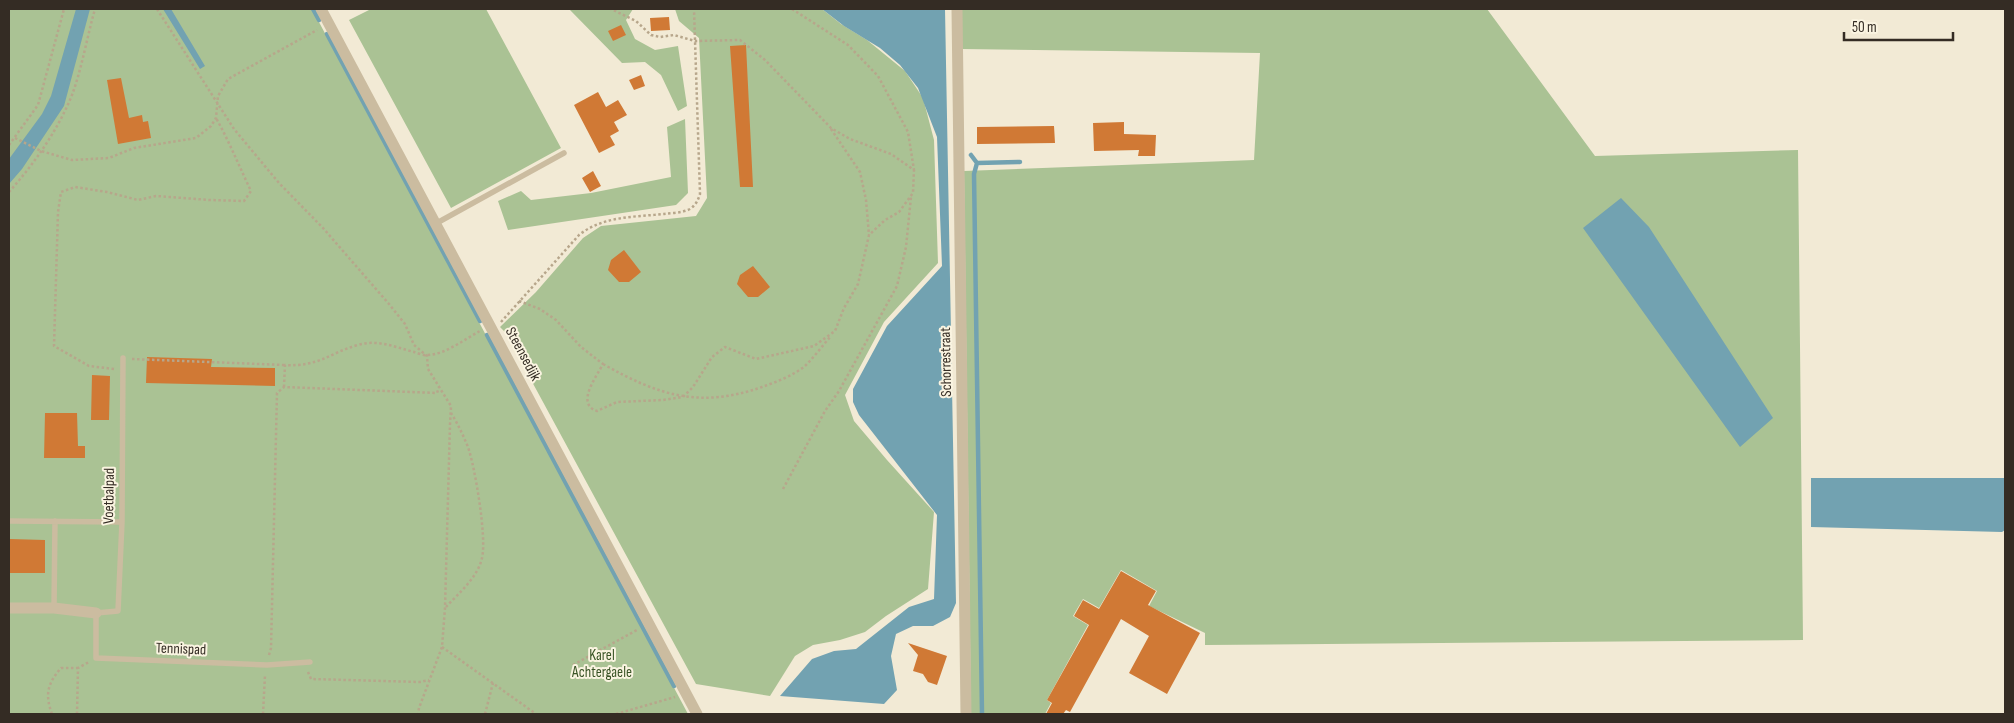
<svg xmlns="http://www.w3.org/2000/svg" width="2014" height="723" viewBox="0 0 2014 723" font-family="'Sofia Sans Condensed',sans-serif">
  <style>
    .green { fill: #aac294 }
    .water { fill: #72a2b1 }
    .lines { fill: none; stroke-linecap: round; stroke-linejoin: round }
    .stream { stroke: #72a2b1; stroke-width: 4.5 }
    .building { fill: #d07935 }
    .path { stroke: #b7a68b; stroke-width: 2.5; stroke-dasharray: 2.5 2.5; stroke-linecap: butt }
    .service { stroke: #cbbca0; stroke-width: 5.5 }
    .minor { stroke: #cbbca0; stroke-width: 11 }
    .labels { text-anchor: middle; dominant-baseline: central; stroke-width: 4; stroke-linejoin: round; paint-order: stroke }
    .street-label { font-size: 15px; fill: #342c24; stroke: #faf4e1 }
    .park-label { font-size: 15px; fill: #3a5426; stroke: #faf4e1 }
  </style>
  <rect width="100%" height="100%" fill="#f2ead5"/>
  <path class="green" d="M 9,9 L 312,9 L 688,714 L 9,714 Z
    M 371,9 L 486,9 L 561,148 L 451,208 L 349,20 Z
    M 571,9 L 633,9 L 626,20 L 635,39 L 655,50 L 678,46 L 687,106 L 678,111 L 661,75 L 645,62 L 622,63 L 570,10 Z
    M 675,9 L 822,9 L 841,24 L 867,40 L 905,71 L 923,98 L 934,140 L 938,263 L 884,322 L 845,395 L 854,421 L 887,460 L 934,512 L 928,589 L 886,616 L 865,632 L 840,640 L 813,645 L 795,656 L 770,696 L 696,684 L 505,332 L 500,327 L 536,292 L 583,238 L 601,226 L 696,216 L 707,198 L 699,38 L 679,21 Z
    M 961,9 L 1487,9 L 1595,156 L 1798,150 L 1803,640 L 1205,645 L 1205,633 L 1149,606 L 1157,591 L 1121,570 L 1099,608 L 1083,599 L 1073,616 L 1088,625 L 1047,700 L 1051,703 L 1045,714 L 971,714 L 964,171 L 1254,160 L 1260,53 L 962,49 Z
    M 685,119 L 688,193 L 676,205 L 508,230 L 498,201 L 521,191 L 531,200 L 591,193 L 671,177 L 667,127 Z"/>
  <path class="water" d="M 76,9 L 90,9 L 64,106 L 22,169 L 9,184 L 9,159 L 42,114 L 51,96 Z
    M 163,9 L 171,9 L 205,66 L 200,69 Z
    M 822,9 L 945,9 L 956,603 L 950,617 L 933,626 L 913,626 L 896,634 L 891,656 L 897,690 L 884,704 L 780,696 L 812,659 L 834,651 L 856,649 L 909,607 L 934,599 L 937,515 L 859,415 L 853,402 L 853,389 L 887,326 L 942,266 L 937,137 L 918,88 L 900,65 L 880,48 L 844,26 Z
    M 1621,198 L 1649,227 L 1773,418 L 1740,447 L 1583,228 Z
    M 1811,478 L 2005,478 L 2005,530 L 2002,532 L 1811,527 Z"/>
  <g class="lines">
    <path class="stream" d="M 313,9 L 319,20
      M 327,34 L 480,321
      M 971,155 L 977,163 L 1020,162
      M 977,163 L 974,174 L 982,714
      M 487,335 L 674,686"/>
  </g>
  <path class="building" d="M 669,17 L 670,30 L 651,31 L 650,18 Z
    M 621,25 L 626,35 L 613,41 L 608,31 Z
    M 746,45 L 753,187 L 740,187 L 730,46 Z
    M 641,75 L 645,86 L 634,90 L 629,80 Z
    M 121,78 L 129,118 L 142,115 L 143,122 L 148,121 L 151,138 L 118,144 L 107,80 Z
    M 598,92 L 606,107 L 618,100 L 627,115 L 614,122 L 619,131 L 610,136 L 615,145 L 599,153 L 574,105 Z
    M 1124,122 L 1124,134 L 1156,135 L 1155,156 L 1138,156 L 1139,150 L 1094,151 L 1093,123 Z
    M 1054,126 L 1055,143 L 977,144 L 977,127 Z
    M 593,171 L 601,186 L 590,192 L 582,178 Z
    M 624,250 L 641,272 L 629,282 L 619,282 L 608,270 L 611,260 Z
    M 753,266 L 770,287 L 758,297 L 748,297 L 737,284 L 740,275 Z
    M 147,357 L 212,359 L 211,367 L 275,368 L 275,386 L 146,383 Z
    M 92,375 L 110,376 L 109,420 L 91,420 Z
    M 45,413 L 77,413 L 78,446 L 85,446 L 85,458 L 44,458 Z
    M 10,539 L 45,540 L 45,573 L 10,573 L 9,540 Z
    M 1121,571 L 1156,591 L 1148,605 L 1200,633 L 1167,694 L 1129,673 L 1149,636 L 1121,619 L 1070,712 L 1066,710 L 1063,714 L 1046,714 L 1052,703 L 1047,700 L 1089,625 L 1074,616 L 1083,600 L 1099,609 Z
    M 908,643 L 947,656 L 937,685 L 928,682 L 923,674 L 913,671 L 918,655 Z"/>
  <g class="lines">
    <path class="path" d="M 157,9 L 234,129 L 279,183 L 323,228 L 389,304 L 405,324 L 414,345 L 427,356 L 428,369 L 451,406 L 450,424 L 445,608 L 442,647 L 419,708 L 418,714
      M 792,9 L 848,45 L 878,76 L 908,132 L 914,170
      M 831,129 L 860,172 L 866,200 L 869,235
      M 15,138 L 41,151 L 72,160 L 109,158 L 134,148 L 196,138 L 211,126 L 216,118 L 218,96 L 228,79 L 317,30
      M 9,145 L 38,105 L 64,9
      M 9,192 C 34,164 58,130 72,95 C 82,68 87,37 95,9
      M 519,301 L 540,309 L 556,320 L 581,347 L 603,364 C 597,376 575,404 597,411 L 617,402 L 663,400 L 683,397 L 693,387 L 712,357 L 725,347 L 756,359 L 814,346 L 835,331 L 844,308 L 858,284 L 869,235 L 885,220 L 899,212 L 913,193 L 914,170 L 891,154 L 850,139 L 831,128 L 765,60 L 740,40 L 695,41 L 674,35 L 660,37 L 651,35 L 636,21 L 611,9
      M 501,322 L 579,235 C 603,216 634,217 664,214 C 672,213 682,213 690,209 C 696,205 698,200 700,194 L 694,9
      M 132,359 L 285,365
      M 603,364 C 658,395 699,409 762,387 C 776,382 795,375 806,365 C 815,356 823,345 831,336
      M 114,369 L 89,366 L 54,346 L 58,212 L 61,192 L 75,187 L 107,192 L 138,200 L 156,196 L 210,200 L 244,201 L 251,191 C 239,166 229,141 216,118
      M 284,387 L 285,365 C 319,367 329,353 358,345 C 377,339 395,347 414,352 C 418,353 424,356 428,355 C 446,354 465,339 480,331
      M 783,489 L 825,411 L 839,391 L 897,286 L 906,247 L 911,197
      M 446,607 C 459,593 478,577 482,558 C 487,538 475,467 468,447 C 463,435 458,424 451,413
      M 442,647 L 536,714
      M 269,655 L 271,648 L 277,393 L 284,387 L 437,393 L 439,387
      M 573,665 L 637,630
      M 308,672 L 311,679 L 420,682 L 429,680
      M 52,714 C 45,695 47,684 61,668 L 78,668
      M 77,714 L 78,668 L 89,662
      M 263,714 L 265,675
      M 485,714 L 493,683
      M 616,714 L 675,697"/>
    <path class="service" d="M 435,224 L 564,153
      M 123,358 L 122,522 L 118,611 L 96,613 L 96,658 L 267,665 L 310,662
      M 9,521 L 122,522
      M 54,608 L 55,521"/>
    <path class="minor" d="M 321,9 L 697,714
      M 957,9 L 966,714
      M 9,608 L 54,608 L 96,613"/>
  </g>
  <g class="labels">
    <g class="street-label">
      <text transform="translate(523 354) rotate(62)">Steensedijk</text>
      <text transform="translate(946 362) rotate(-91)">Schorrestraat</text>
      <text transform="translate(109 496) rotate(-89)">Voetbalpad</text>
      <text transform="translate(181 649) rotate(2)">Tennispad</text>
    </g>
    <g class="park-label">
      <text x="602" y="655">Karel<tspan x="602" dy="17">Achtergaele</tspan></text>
    </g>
  </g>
  <rect width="2014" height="723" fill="none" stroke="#342c24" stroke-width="20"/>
  <path d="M1844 32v8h109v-8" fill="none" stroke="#342c24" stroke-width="2.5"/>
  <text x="1852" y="32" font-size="15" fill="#342c24" stroke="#faf4e1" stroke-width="4" paint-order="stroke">50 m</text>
</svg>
